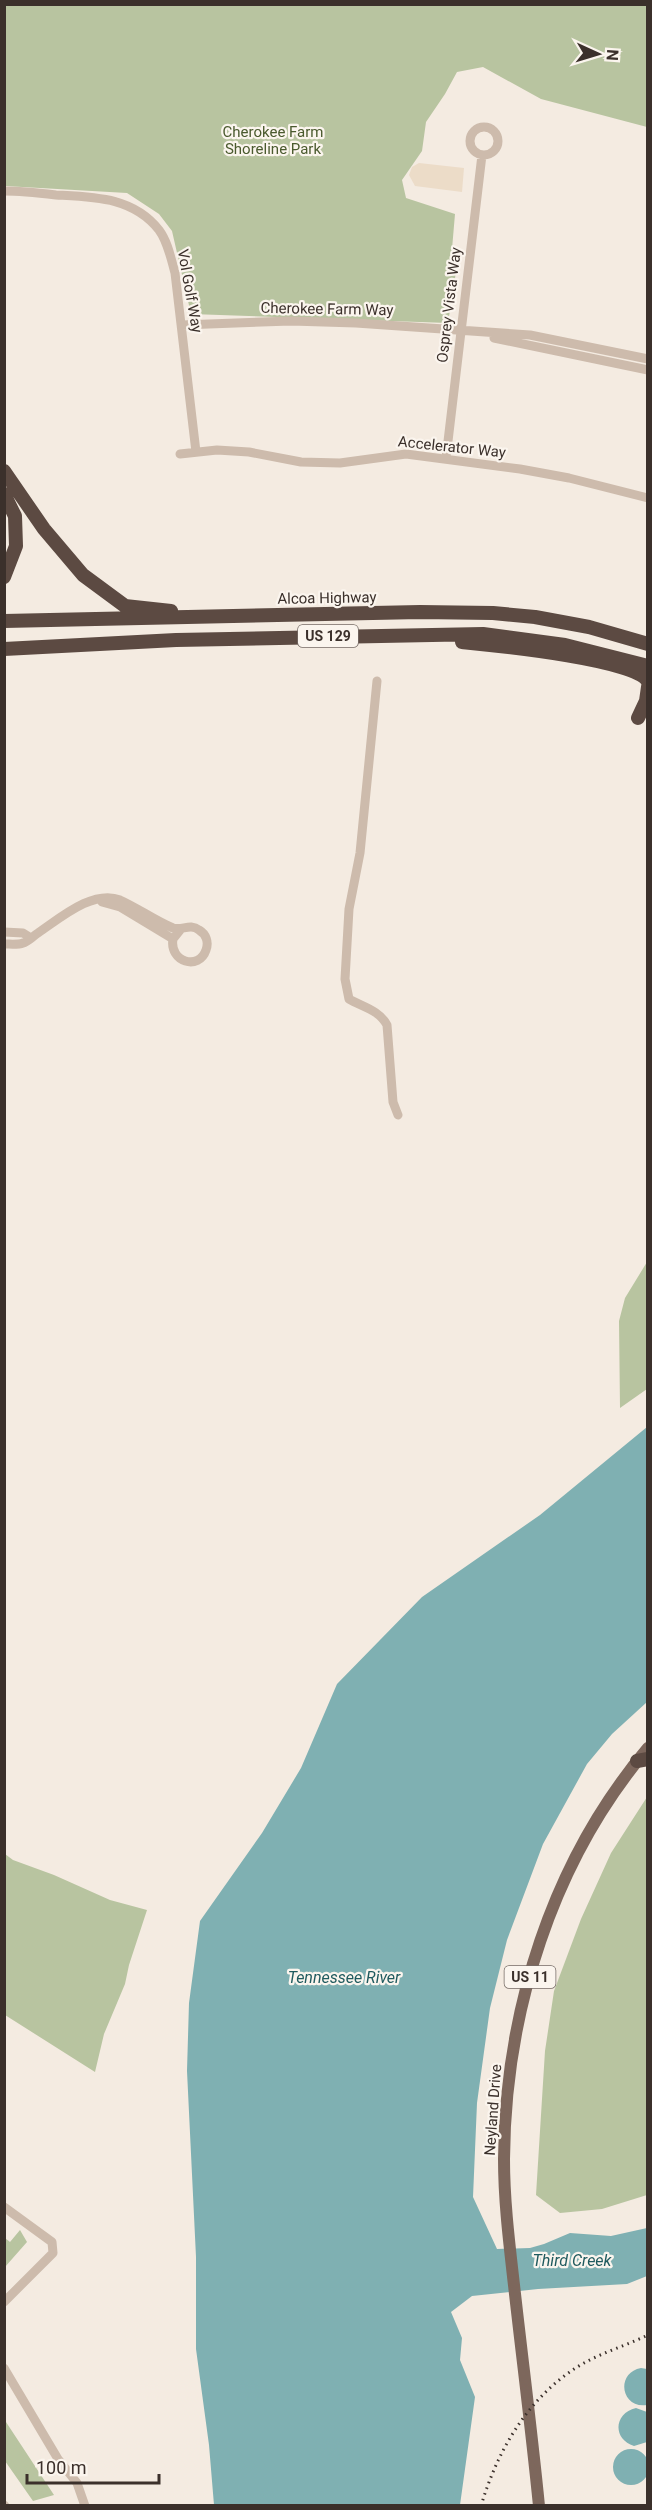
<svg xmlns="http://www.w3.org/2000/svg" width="652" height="2510" viewBox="0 0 652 2510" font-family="Roboto,sans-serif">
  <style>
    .green { fill: #b8c4a0 }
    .plaza { fill: #ecdcc8 }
    .water { fill: #7fb0b2 }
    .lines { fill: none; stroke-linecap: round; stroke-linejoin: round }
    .minor { stroke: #cdbbac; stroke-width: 9 }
    .major { stroke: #7d675c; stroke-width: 12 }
    .highway { stroke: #5c4a42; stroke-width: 14 }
    .rail { stroke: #3b302b; stroke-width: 3; stroke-dasharray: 1.5 4.5; stroke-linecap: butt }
    .labels { text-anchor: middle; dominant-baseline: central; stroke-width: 4.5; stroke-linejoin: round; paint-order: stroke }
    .shield { fill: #fbf5ee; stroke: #756b66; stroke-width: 1.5 }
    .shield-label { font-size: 14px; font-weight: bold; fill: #3b302b }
    .park-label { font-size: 15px; fill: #4a5a2e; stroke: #fbf5ee }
    .street-label { font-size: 15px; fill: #3b302b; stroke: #fbf5ee }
    .water-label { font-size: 16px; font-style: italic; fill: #1f5a5e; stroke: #fbf5ee }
  </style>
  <rect width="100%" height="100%" fill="#f4ebe1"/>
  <path class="green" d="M 5,5 L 647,5 L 647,127 L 541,99 L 483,67 L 457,72 L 445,94 L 426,122 L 422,151 L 402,180 L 406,198 L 455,214 L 452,249 L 458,259 L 448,323 L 191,314 L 172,231 L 159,214 L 127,193 L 5,186 Z
    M 647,1262 L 647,1389 L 620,1408 L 619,1321 L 625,1298 Z
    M 647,1797 L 647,2195 L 602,2209 L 560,2213 L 536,2195 L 545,2051 L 554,1991 L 581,1919 L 611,1853 Z
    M 5,1854 L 13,1860 L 54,1875 L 110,1900 L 147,1910 L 129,1965 L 125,1984 L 104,2034 L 95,2072 L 5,2015 Z
    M 20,2230 L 27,2242 L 5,2267 L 5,2238 L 10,2242 Z
    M 4,2420 L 6,2422 L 54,2495 L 33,2501 L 5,2461 Z"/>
  <path class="plaza" d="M 419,163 L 464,168 L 462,192 L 415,186 L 409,175 L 412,167 Z"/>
  <path class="water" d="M 647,1427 L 647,1702 L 612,1734 L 587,1764 L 543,1844 L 507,1940 L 490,2008 L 477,2103 L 473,2197 L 497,2249 L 530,2248 L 544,2244 L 570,2233 L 611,2236 L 647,2228 L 647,2276 L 627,2284 L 538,2289 L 472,2296 L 451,2312 L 462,2338 L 460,2360 L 475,2397 L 460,2505 L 214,2505 L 209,2445 L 196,2349 L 196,2257 L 187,2071 L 189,2003 L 200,1921 L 262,1833 L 301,1768 L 337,1684 L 422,1597 L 540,1515 Z
    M 641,2368 L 647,2369 L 647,2405 C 621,2409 615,2373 641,2368 Z
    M 636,2408 L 647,2412 L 647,2442 L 634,2446 C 612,2439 614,2413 636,2408 Z
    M613 2467a18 18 0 1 1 36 0a18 18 0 1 1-36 0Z"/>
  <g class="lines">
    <path class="minor" d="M470 141a14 14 0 1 1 28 0a14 14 0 1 1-28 0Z
      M 4,191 C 22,191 39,193 56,195 C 94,197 133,197 159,230 C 168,242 171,259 175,273 L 196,452
      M 182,325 L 291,321 L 356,323 L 530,335 L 648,359
      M 494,338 L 648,370
      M 180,454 L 217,450 L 249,452 L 301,462 L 340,463 L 406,454 L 520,469 L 569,478 L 648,498
      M 446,458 L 482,155
      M 377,681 L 360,853 L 349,909 L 345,979 L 349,999 C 363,1007 379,1010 387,1025 L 393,1102 L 398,1115
      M 102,902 L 120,907 L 173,939
      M 4,932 L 23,933 L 31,938
      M 4,944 C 10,944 18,945 23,943 C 28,942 33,936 38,933 C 59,919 93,889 120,900 C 138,908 154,920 173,928 C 182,931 190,923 199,930 C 206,934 209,942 206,950 C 199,971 169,962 173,939 L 181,929
      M 4,2207 L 52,2242 L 53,2253 L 4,2302
      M 4,2368 L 58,2459 L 77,2483 L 85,2506
      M 4,2505 L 5,2506"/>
    <path class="major" d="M 539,2506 C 532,2435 523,2365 515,2294 C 510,2249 504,2204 504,2159 C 505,2012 552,1861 648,1748"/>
    <path class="highway" d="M 4,471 L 44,529 L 83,575 L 125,606 L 171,611
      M 4,494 L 15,516 L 16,546 L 4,577
      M 4,621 L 420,612 L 493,613 L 535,617 L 589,627 L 648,644
      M 462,642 C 491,645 638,659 648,682
      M 4,649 L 176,640 L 483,634 L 565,645 L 648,666
      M 638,718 L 646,701 L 648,687
      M 637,1761 L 648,1759"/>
    <path class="rail" d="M 481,2506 C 498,2448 531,2393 584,2363 C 604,2352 627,2345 648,2335"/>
  </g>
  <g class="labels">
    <g class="shield">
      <rect x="298" y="625" width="60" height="22" rx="4.5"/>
      <rect x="504.5" y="1966" width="51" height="22" rx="4.5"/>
    </g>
    <g class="shield-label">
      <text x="328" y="636">US 129</text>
      <text x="530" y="1977">US 11</text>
    </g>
    <g class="park-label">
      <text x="273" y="132">Cherokee Farm<tspan x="273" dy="17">Shoreline Park</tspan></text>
    </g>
    <g class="street-label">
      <text transform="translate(190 291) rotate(80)">Vol Golf Way</text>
      <text transform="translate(449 305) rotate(-83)">Osprey Vista Way</text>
      <text transform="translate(327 309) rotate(1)">Cherokee Farm Way</text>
      <text transform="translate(452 447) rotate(6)">Accelerator Way</text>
      <text transform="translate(327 598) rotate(-1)">Alcoa Highway</text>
      <text transform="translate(493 2110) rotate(-86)">Neyland Drive</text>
    </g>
    <g class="water-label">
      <text x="344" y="1977">Tennessee River</text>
      <text x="572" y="2260">Third Creek</text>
    </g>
  </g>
  <rect width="652" height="2510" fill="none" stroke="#3b302b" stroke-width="12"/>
  <g transform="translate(598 54) rotate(94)" stroke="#fbf5ee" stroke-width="4.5" paint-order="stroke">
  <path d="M0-4.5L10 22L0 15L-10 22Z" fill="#3b302b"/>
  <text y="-9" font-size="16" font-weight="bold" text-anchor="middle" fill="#3b302b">N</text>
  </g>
  <path d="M27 2474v9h132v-9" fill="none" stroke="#3b302b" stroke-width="3"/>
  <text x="36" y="2474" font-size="18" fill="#3b302b" stroke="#fbf5ee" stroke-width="4.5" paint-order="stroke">100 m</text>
</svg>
